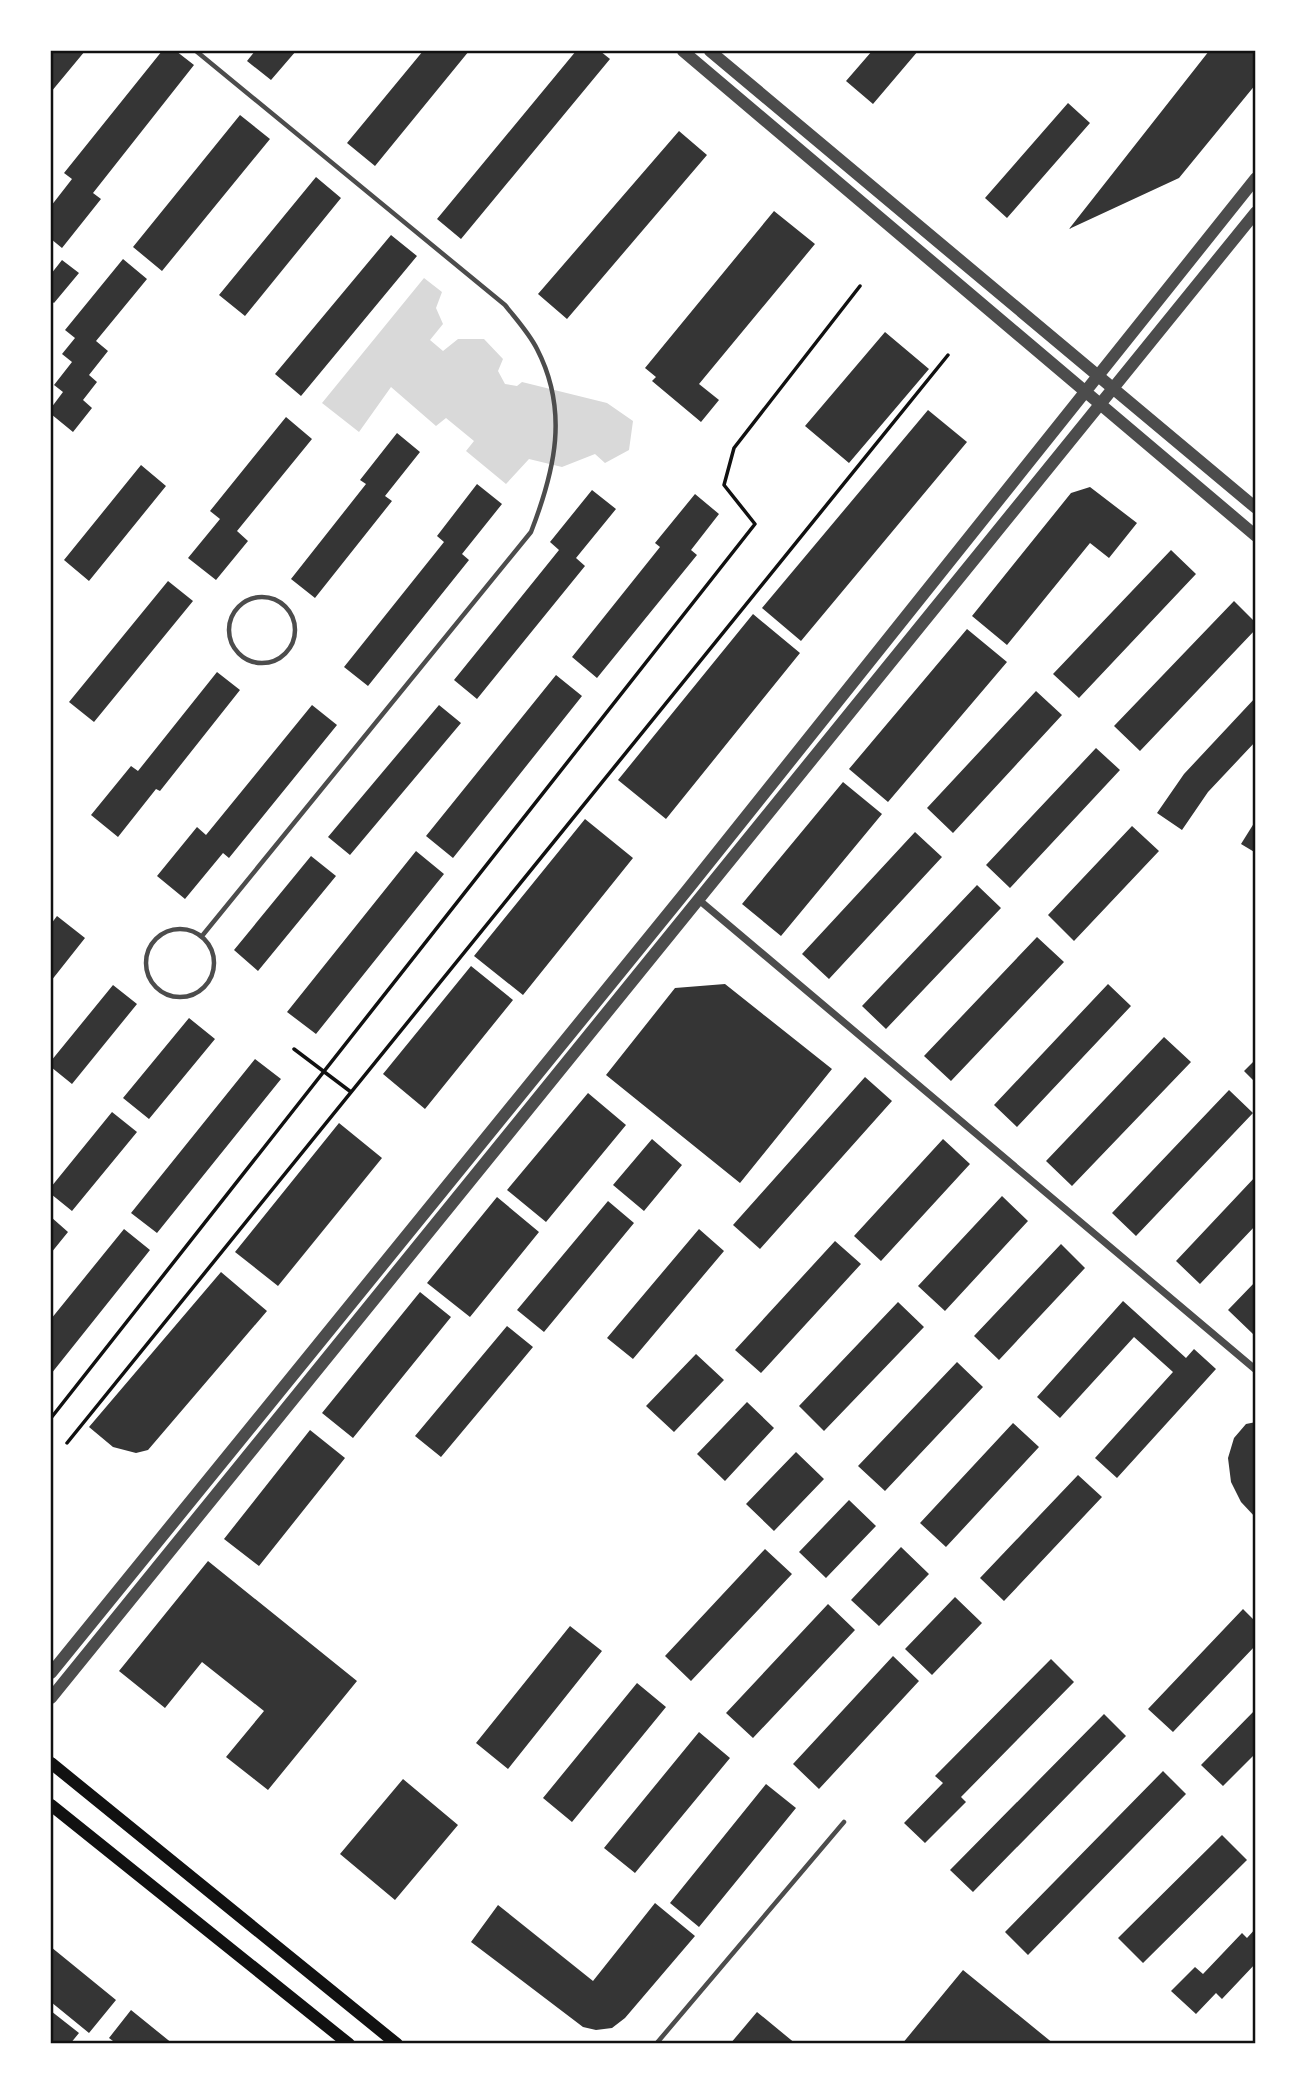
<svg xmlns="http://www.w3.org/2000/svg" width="1307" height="2095" viewBox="0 0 1307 2095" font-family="Karla,sans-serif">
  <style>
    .water { fill: #d9d9d9 }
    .building { fill: #353535 }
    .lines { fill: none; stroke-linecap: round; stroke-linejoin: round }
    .path { stroke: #111; stroke-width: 3.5 }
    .service { stroke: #4c4c4c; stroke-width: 4.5 }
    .minor { stroke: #4c4c4c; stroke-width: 7 }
    .tertiary { stroke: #4c4c4c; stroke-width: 12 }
    .secondary { stroke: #111; stroke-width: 12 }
    .neatline { fill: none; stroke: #111; stroke-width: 2.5 }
  </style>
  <rect width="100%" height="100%" fill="#fff"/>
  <path class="water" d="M 424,278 L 442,292 L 436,308 L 443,324 L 430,340 L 443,351 L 458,339 L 484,339 L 503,359 L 498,371 L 505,384 L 517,386 L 522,382 L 607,403 L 633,421 L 629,450 L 605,463 L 595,454 L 562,467 L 529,459 L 506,484 L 466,451 L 474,441 L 446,418 L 436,426 L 391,387 L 359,432 L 322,403 Z"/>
  <path class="building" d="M 51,51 L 85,51 L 51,92 Z
    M 162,51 L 176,51 L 194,65 L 93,193 L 101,199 L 62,248 L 51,239 L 51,206 L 72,179 L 64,173 Z
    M 255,51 L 296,51 L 271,80 L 247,61 Z
    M 423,51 L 469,51 L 375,166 L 347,143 Z
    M 576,51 L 600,51 L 610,59 L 461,239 L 437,219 Z
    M 872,51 L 918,51 L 873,104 L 846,81 Z
    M 1209,51 L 1256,51 L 1256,84 L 1179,178 L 1069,229 Z
    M 1068,103 L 1090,123 L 1007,218 L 985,198 Z
    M 240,115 L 270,139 L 162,271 L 133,247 Z
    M 679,131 L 707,155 L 567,319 L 538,294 Z
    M 316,177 L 341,198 L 245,316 L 219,295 Z
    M 774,211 L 815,244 L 699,384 L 719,400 L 701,422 L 652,381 L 656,377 L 645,368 Z
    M 391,235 L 417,256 L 301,396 L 275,374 Z
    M 123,259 L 147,279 L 96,341 L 108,351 L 89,375 L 97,382 L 83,400 L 92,408 L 73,432 L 51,414 L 51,408 L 63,392 L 54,385 L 72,362 L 62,354 L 75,338 L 65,330 Z
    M 62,260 L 79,273 L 54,303 L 51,301 L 51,274 Z
    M 885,332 L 929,369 L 849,463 L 805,426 Z
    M 928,410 L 967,442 L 801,641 L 762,608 Z
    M 286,417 L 312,439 L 237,531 L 248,541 L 216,580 L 188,558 L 220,519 L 210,511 Z
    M 397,433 L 420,452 L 385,496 L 392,501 L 315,598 L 291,579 L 366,484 L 360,480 Z
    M 141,465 L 166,486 L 89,581 L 64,560 Z
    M 477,484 L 502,504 L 462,554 L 469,560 L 368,686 L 344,667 L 444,542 L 437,536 Z
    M 1090,487 L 1137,523 L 1109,558 L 1090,543 L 1007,645 L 972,616 L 1071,493 Z
    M 592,490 L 616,509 L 576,558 L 585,566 L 477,699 L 454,680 L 559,550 L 550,542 Z
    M 695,494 L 719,514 L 691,550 L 697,555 L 597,678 L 572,657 L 660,547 L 655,543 Z
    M 1171,550 L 1196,574 L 1079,698 L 1053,674 Z
    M 168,581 L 193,601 L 94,722 L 69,702 Z
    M 1234,601 L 1256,623 L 1256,629 L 1140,751 L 1114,726 Z
    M 753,614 L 800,653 L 666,819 L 618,780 Z
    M 967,629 L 1007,662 L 888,802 L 849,769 Z
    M 217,672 L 240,690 L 160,791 L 156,789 L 118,837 L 91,815 L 131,766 L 138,771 Z
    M 556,675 L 582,696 L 453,858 L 426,836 Z
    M 1036,691 L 1062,715 L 953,833 L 927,808 Z
    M 1256,697 L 1256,741 L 1208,792 L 1182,830 L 1157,813 L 1184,774 Z
    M 312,705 L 337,725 L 229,858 L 223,853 L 185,899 L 157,876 L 197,827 L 206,835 Z
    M 439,705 L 461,723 L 350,855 L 328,837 Z
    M 1096,748 L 1120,770 L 1010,888 L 986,865 Z
    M 843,782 L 882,814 L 781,936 L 742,904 Z
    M 585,819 L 633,858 L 523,995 L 474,956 Z
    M 1256,820 L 1256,853 L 1241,844 Z
    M 1132,826 L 1159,851 L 1074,941 L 1048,915 Z
    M 915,832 L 942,857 L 829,979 L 802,954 Z
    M 416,851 L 444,874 L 316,1034 L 287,1012 Z
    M 311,856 L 336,876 L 258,971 L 234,950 Z
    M 977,885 L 1001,908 L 886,1029 L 862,1006 Z
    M 57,916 L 85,938 L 51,981 L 51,924 Z
    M 1037,937 L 1064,962 L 951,1081 L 924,1056 Z
    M 471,966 L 513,1000 L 425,1109 L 383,1074 Z
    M 725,984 L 832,1069 L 740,1183 L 606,1075 L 675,988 Z
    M 1108,984 L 1131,1006 L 1017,1127 L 994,1105 Z
    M 113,985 L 137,1004 L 72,1084 L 51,1067 L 51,1061 Z
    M 189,1018 L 215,1039 L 149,1119 L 123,1098 Z
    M 1164,1037 L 1191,1062 L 1072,1186 L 1046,1161 Z
    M 255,1059 L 281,1079 L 157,1233 L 131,1213 Z
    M 1256,1059 L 1256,1083 L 1244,1071 Z
    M 865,1077 L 892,1101 L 760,1249 L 733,1225 Z
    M 1229,1090 L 1253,1113 L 1136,1236 L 1112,1213 Z
    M 588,1093 L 626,1125 L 546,1222 L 507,1190 Z
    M 112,1112 L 137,1132 L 72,1211 L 51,1194 L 51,1187 Z
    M 339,1123 L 382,1158 L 278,1286 L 235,1252 Z
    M 652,1139 L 682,1165 L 644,1211 L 613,1185 Z
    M 943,1139 L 970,1164 L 881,1261 L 854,1236 Z
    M 1256,1176 L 1256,1225 L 1200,1284 L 1176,1261 Z
    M 1002,1196 L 1028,1221 L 945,1311 L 918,1286 Z
    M 497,1197 L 539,1232 L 470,1317 L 427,1283 Z
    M 608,1201 L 634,1223 L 544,1332 L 517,1310 Z
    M 51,1217 L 68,1232 L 51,1253 Z
    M 124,1229 L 150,1250 L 51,1374 L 51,1319 Z
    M 699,1229 L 724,1251 L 633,1359 L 607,1338 Z
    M 835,1241 L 861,1264 L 761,1373 L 735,1350 Z
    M 1061,1244 L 1085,1268 L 999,1360 L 974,1336 Z
    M 221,1272 L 267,1311 L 148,1450 L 136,1453 L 113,1447 L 89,1427 Z
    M 1256,1281 L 1256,1331 L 1253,1334 L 1228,1310 Z
    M 420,1292 L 451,1317 L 353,1438 L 322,1413 Z
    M 1123,1301 L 1186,1358 L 1194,1349 L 1216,1369 L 1117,1478 L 1095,1458 L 1173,1372 L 1134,1337 L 1060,1418 L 1037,1397 Z
    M 898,1302 L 924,1327 L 824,1431 L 799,1406 Z
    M 507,1326 L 533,1347 L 441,1457 L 415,1436 Z
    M 696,1354 L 724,1380 L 674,1432 L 646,1406 Z
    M 957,1362 L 983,1387 L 885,1491 L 858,1466 Z
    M 747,1402 L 774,1428 L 725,1481 L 697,1454 Z
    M 1256,1422 L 1256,1518 L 1241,1502 L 1231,1482 L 1228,1458 L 1234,1438 L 1246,1424 Z
    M 1013,1423 L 1039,1447 L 946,1547 L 920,1523 Z
    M 310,1430 L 345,1458 L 259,1566 L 224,1539 Z
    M 796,1452 L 824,1479 L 774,1531 L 746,1504 Z
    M 1078,1475 L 1102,1497 L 1004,1601 L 980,1578 Z
    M 849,1500 L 876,1526 L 826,1578 L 799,1552 Z
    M 901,1547 L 929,1574 L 879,1626 L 851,1600 Z
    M 765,1549 L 792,1574 L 691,1681 L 665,1656 Z
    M 208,1561 L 357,1681 L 268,1790 L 226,1757 L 264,1711 L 202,1662 L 165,1708 L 119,1671 Z
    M 955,1597 L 982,1623 L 932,1675 L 905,1649 Z
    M 828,1604 L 855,1630 L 753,1738 L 726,1713 Z
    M 1243,1609 L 1256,1622 L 1256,1645 L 1173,1732 L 1148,1709 Z
    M 570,1626 L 602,1651 L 508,1769 L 476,1743 Z
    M 893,1656 L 919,1681 L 819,1789 L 793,1764 Z
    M 1051,1659 L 1074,1682 L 961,1797 L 966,1802 L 925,1843 L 904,1823 L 943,1783 L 935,1776 Z
    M 637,1683 L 666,1707 L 572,1822 L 543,1798 Z
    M 1256,1709 L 1256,1753 L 1223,1786 L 1201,1765 Z
    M 1104,1714 L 1126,1736 L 973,1892 L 950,1870 Z
    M 699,1732 L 730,1758 L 635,1873 L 604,1848 Z
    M 1163,1771 L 1186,1794 L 1028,1955 L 1005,1932 Z
    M 403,1779 L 458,1825 L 395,1900 L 340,1854 Z
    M 766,1784 L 796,1808 L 699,1927 L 670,1903 Z
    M 1222,1835 L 1247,1860 L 1143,1963 L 1118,1938 Z
    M 655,1903 L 695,1936 L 625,2018 L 612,2028 L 596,2030 L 583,2027 L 471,1942 L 498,1905 L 593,1981 Z
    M 1256,1928 L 1256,1963 L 1222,1999 L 1216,1993 L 1196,2014 L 1171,1991 L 1195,1967 L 1203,1974 L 1242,1933 L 1247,1938 Z
    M 51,1947 L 116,2000 L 89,2033 L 51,2002 Z
    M 963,1970 L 1054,2044 L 902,2044 Z
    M 131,2010 L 173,2044 L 117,2044 L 109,2038 Z
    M 51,2011 L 79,2033 L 70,2044 L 51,2044 Z
    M 757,2012 L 796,2044 L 730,2044 Z"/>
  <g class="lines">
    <path class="path" d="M 294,1049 L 351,1092
      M 51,1418 L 755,524 L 724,485 L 734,448 L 860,286
      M 67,1443 L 948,355"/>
    <path class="service" d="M 196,51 L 505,305 C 516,319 529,333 537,349 C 569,411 555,470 531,532 L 202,936
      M229 630a33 33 0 1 1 66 0a33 33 0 1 1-66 0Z
      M146 963a34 34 0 1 1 68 0a34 34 0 1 1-68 0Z
      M 656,2044 L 844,1822"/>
    <path class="minor" d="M 699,900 L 1256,1370"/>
    <path class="tertiary" d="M 683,51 L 1256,536
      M 710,51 L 1256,508
      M 51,1673 L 688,889 L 1256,178
      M 51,1698 L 1256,212"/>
    <path class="secondary" d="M 51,1763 L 397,2044
      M 51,1805 L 349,2044"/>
  </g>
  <rect width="1307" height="2095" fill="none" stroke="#ffffff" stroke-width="105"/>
  <rect x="52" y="52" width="1202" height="1990" class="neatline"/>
</svg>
